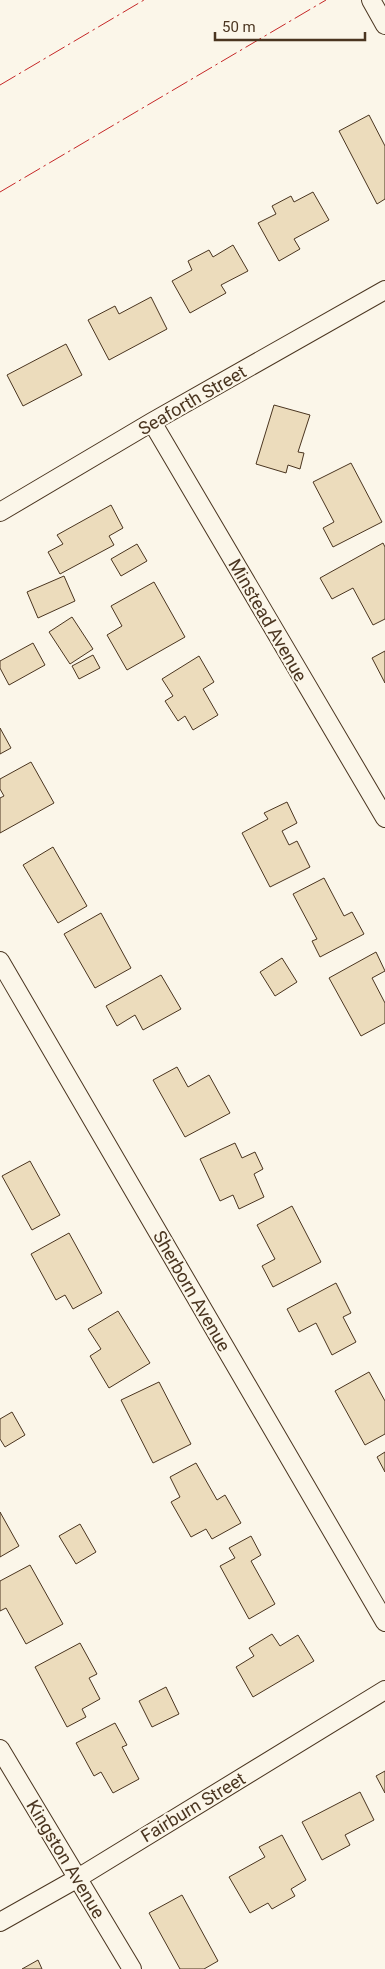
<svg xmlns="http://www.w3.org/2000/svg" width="385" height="1969" viewBox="0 0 385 1969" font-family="Roboto,sans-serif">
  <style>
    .building { fill: #ecdcbc; stroke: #4a3520 }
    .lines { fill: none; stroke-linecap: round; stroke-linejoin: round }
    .street-casing { stroke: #4a3520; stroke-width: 20 }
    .street { stroke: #fbf6e9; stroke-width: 18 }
    .power { stroke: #c62828; stroke-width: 1; stroke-dasharray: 18 4 2.5 4; stroke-linecap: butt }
    .labels { text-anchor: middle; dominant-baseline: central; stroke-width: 4; stroke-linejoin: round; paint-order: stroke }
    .street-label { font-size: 18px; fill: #4a3520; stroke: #fbf6e9 }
  </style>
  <rect width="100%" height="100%" fill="#fbf6e9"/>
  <path class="building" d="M 369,115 L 385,146 L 385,199 L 377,204 L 339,131 Z
    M 313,192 L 329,220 L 294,239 L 300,249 L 279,261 L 258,223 L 276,214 L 272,206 L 291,196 L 294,202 Z
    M 233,245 L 248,271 L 221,285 L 226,293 L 190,313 L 172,281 L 192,270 L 188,261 L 209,250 L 213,257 Z
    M 151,297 L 167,329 L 109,360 L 88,320 L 115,306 L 119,314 Z
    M 66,344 L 82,375 L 23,406 L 7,375 Z
    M 274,405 L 310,415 L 298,452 L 304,453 L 300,469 L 288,465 L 286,473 L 256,464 Z
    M 351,463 L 382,522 L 333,547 L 323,528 L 334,522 L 313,482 Z
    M 111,505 L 123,528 L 109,536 L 114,545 L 60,574 L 48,552 L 63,544 L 57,535 Z
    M 383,543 L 385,547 L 385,619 L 373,625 L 353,588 L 332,599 L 320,578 Z
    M 137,544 L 147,561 L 121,576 L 111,559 Z
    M 64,576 L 75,601 L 38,618 L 27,592 Z
    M 154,582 L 185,637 L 127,670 L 107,635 L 122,626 L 111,606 Z
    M 72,617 L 93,649 L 70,664 L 49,632 Z
    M 33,643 L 45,665 L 9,685 L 0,668 L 0,661 Z
    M 385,651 L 385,683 L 372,658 Z
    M 93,655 L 100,668 L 79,679 L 72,666 Z
    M 199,656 L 214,682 L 203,689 L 218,715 L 193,730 L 185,716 L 178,721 L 165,701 L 173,696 L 162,679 Z
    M 0,728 L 11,748 L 0,754 Z
    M 31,762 L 54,803 L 0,833 L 0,798 L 4,796 L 0,789 L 0,779 Z
    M 287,802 L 297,823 L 282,831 L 289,845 L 297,841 L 310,867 L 270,887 L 242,833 L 268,819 L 264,813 Z
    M 53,847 L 87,906 L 58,923 L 23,865 Z
    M 324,878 L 344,916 L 352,912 L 364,934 L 320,957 L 312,941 L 317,939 L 293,894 Z
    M 101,913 L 131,968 L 95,988 L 64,934 Z
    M 376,952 L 385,971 L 372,978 L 385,1003 L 385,1023 L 361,1036 L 329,978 Z
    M 282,958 L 297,982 L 275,996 L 260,972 Z
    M 161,975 L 181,1009 L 143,1030 L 135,1015 L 117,1026 L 106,1006 Z
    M 177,1067 L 188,1087 L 209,1075 L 230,1113 L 185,1137 L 153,1080 Z
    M 235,1143 L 242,1158 L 255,1152 L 263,1169 L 254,1174 L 264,1197 L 239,1209 L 233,1195 L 220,1201 L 200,1159 Z
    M 30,1161 L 60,1215 L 32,1230 L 2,1176 Z
    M 292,1206 L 321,1262 L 273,1287 L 262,1266 L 275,1259 L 257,1225 Z
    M 69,1233 L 102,1293 L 73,1309 L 65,1295 L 56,1300 L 31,1254 Z
    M 336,1283 L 351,1313 L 343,1317 L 356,1342 L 332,1355 L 316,1323 L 299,1332 L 287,1309 Z
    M 118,1311 L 150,1363 L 109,1388 L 90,1356 L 101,1349 L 88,1329 Z
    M 369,1372 L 385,1401 L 385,1434 L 365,1445 L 335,1391 Z
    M 159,1382 L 191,1444 L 153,1463 L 121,1400 Z
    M 12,1412 L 25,1435 L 5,1447 L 0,1439 L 0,1419 Z
    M 385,1452 L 385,1472 L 377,1457 Z
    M 196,1463 L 217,1500 L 225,1495 L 241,1523 L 212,1539 L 206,1529 L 191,1537 L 171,1502 L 180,1497 L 170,1477 Z
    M 0,1512 L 19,1546 L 0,1557 Z
    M 80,1524 L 96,1552 L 76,1564 L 59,1536 Z
    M 251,1536 L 261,1555 L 251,1561 L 275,1604 L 249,1619 L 220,1566 L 235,1558 L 229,1548 Z
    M 30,1565 L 63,1624 L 26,1644 L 6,1608 L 0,1611 L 0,1581 Z
    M 272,1634 L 280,1646 L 298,1635 L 314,1661 L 253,1697 L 236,1667 L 254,1656 L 249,1648 Z
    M 80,1643 L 97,1674 L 89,1678 L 100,1699 L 82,1709 L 86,1717 L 67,1727 L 35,1667 Z
    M 166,1687 L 179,1714 L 152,1727 L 139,1701 Z
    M 115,1723 L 127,1745 L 122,1747 L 139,1779 L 113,1793 L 101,1772 L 94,1776 L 76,1743 Z
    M 385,1771 L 385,1793 L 376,1776 Z
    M 360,1792 L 374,1820 L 345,1835 L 350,1845 L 322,1860 L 302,1822 Z
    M 282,1835 L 306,1880 L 291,1889 L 295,1896 L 272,1909 L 268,1903 L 250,1913 L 229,1877 L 265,1857 L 259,1847 Z
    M 182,1895 L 218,1961 L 204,1969 L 180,1969 L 149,1913 Z
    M 38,1960 L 42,1969 L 22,1969 Z"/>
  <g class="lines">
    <defs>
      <path id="street" d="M 371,0 L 385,25
        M 152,422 L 385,818
        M 0,512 L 152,422 L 385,290
        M 0,961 L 385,1622
        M 0,1749 L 132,1969
        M 0,1922 L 78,1878 L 385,1690"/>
    </defs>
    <use href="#street" class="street-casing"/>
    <use href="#street" class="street"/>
    <path class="power" d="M 0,85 L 144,0
      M 0,192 L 326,0"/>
  </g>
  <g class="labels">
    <g class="street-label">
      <text transform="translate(192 400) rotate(-30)">Seaforth Street</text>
      <text transform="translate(268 620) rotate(60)">Minstead Avenue</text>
      <text transform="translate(192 1291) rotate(60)">Sherborn Avenue</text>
      <text transform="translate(193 1807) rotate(-31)">Fairburn Street</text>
      <text transform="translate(66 1859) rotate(59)">Kingston Avenue</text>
    </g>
  </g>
  <path d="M215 32v8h150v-8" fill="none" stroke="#4a3520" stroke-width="2.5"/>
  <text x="222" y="32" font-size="15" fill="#4a3520" stroke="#fbf6e9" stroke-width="4" paint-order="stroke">50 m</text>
</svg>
